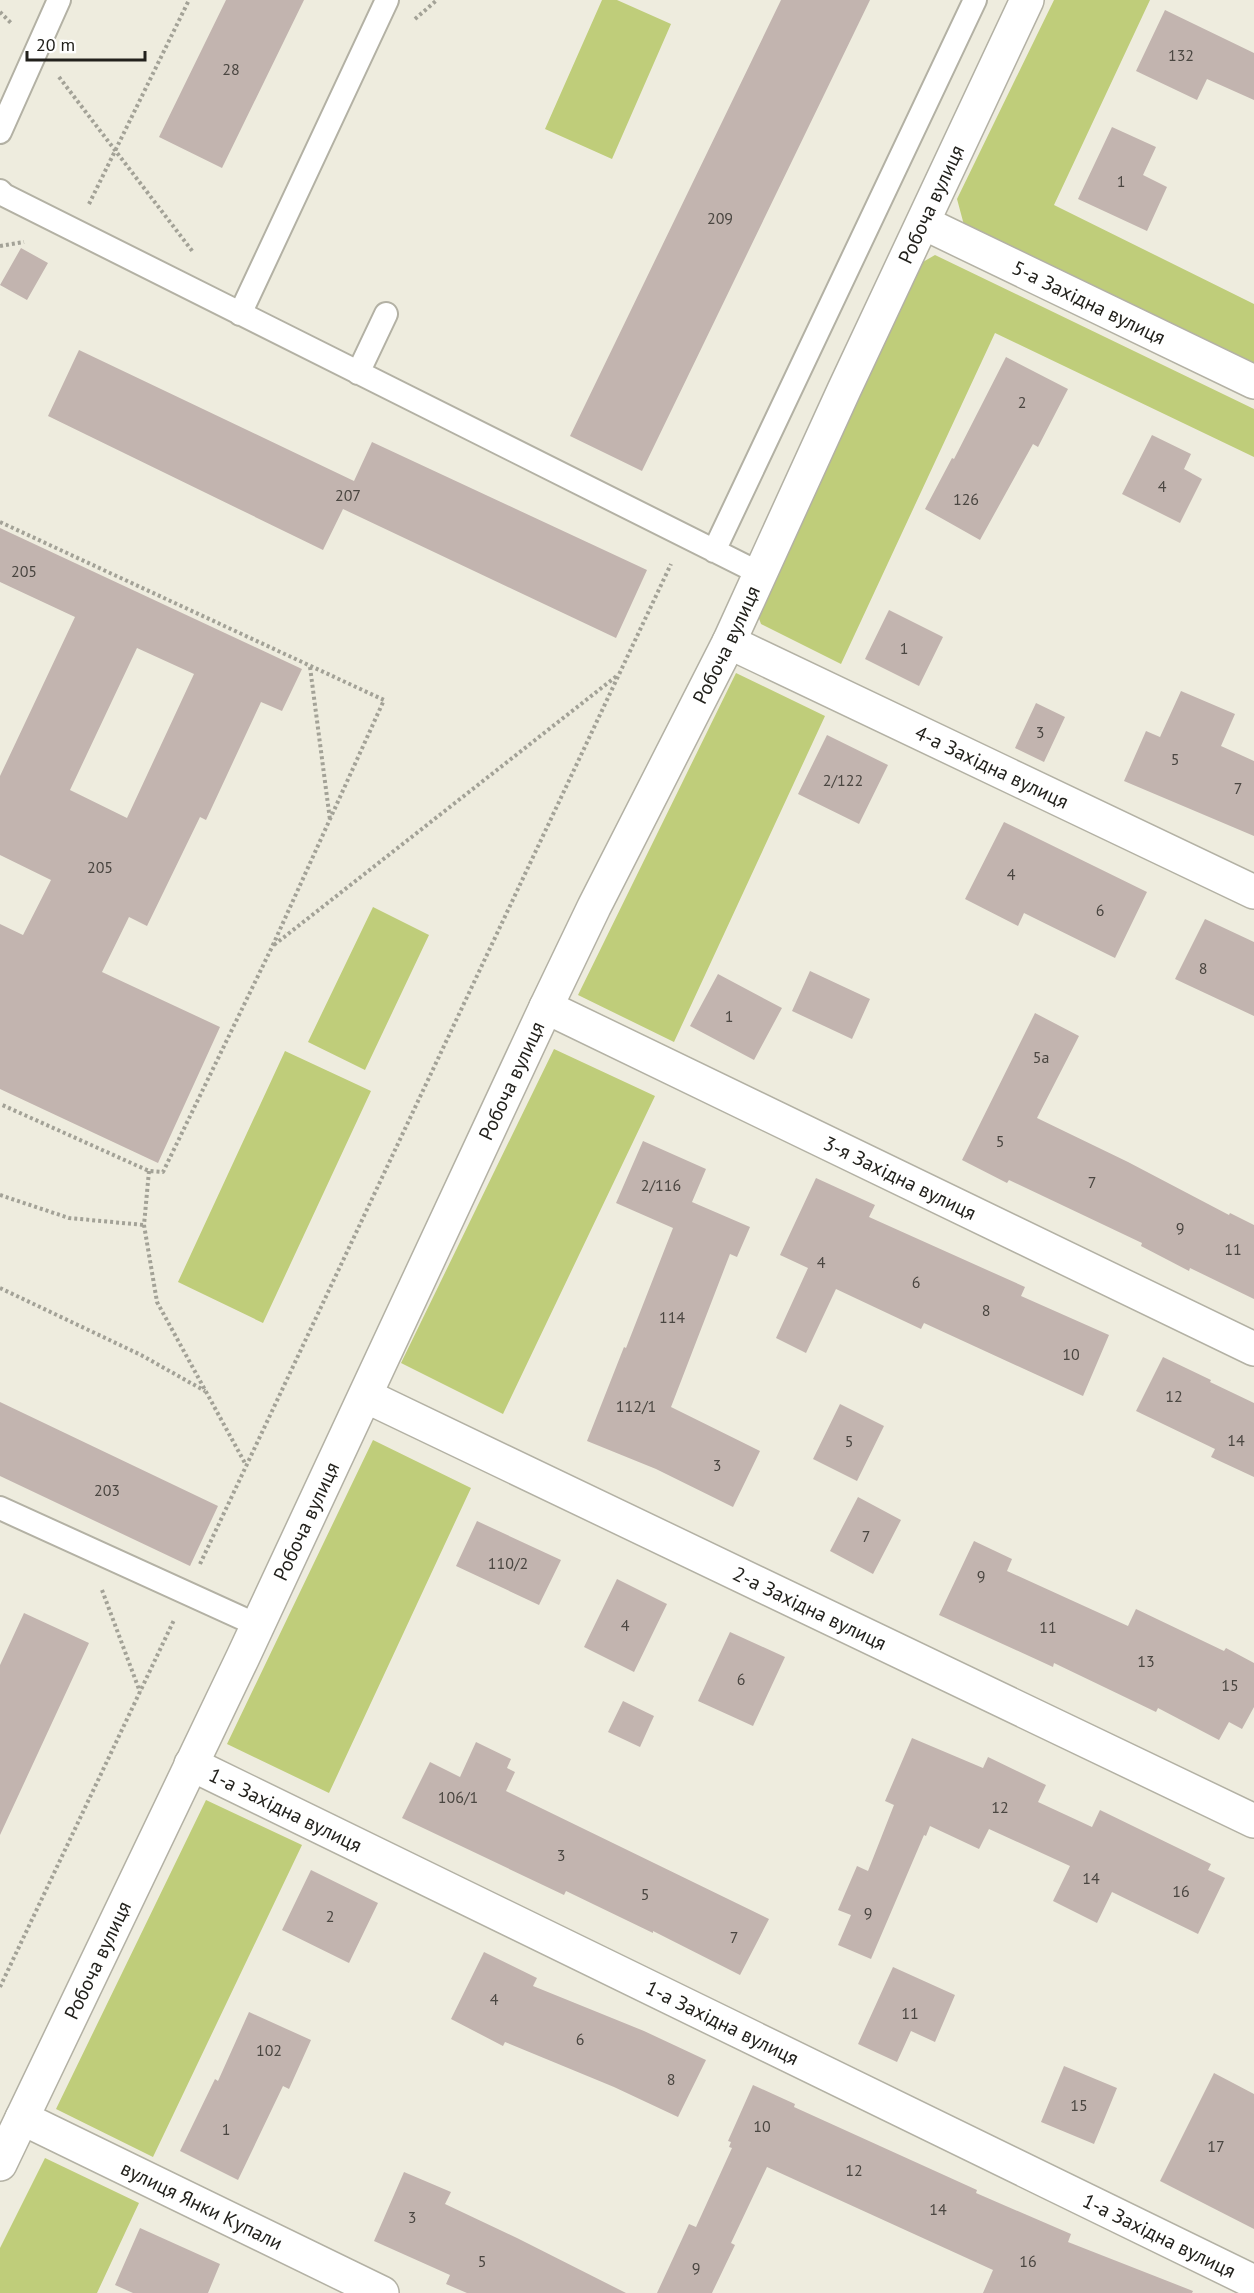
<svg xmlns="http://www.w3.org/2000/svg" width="1254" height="2293" viewBox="0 0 1254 2293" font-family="'PT Sans',sans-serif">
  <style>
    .green { fill: #bfcd7a }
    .building { fill: #c2b4af; fill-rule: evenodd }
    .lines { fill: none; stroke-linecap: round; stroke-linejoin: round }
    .lane-casing { stroke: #b3b1a4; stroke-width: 26 }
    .street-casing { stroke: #b3b1a4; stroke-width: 36 }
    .path { stroke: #a3a297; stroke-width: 4; stroke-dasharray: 3 3; stroke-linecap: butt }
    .lane { stroke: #fff; stroke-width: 22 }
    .street { stroke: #fff; stroke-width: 33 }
    .labels { text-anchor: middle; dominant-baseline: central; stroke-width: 5; stroke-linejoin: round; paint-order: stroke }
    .number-label { font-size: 16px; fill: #4a4641 }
    .street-label { font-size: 20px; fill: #22211c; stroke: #fff }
  </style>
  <rect width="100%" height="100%" fill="#eeecde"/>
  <path class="green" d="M 602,0 L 617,0 L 671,24 L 612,159 L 545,129 Z
    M 1054,0 L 1150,0 L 1054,205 L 1254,304 L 1254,363 L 964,225 L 957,199 Z
    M 935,255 L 1254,409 L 1254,457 L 995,333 L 841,664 L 761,624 L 755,607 L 916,266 Z
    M 736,673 L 825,716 L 674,1042 L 578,995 Z
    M 373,907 L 429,935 L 365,1070 L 308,1042 Z
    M 554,1049 L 655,1096 L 503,1414 L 401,1363 Z
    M 285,1051 L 371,1091 L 263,1323 L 178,1282 Z
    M 373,1440 L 471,1488 L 329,1793 L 227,1744 Z
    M 206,1800 L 302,1845 L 153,2157 L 56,2109 Z
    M 45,2158 L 139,2203 L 97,2293 L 0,2293 L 0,2248 Z"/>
  <path class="building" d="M 226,0 L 304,0 L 222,168 L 159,137 Z
    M 781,0 L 870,0 L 642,471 L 570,436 Z
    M 1165,10 L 1254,53 L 1254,100 L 1207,79 L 1197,100 L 1136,71 Z
    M 1112,127 L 1156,147 L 1143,175 L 1167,187 L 1147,231 L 1078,199 Z
    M 21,248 L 48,263 L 27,300 L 0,285 Z
    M 79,350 L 354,481 L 372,442 L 647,570 L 616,638 L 343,509 L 323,550 L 48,416 Z
    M 1006,357 L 1068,389 L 1038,447 L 1033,444 L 980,540 L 925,509 L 952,458 L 954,459 Z
    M 1152,435 L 1191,454 L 1184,469 L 1202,479 L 1180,523 L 1122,494 Z
    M 0,528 L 302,669 L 282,711 L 261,702 L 206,820 L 200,817 L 147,926 L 129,917 L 102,972 L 220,1027 L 158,1163 L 0,1089 L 0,924 L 23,935 L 51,880 L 0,855 L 0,776 L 75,617 L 0,582 ZM 137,648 L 194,674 L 127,818 L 70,790 Z
    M 889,610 L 943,637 L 919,686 L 865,659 Z
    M 1181,691 L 1235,714 L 1221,746 L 1254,761 L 1254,836 L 1124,781 L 1146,731 L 1160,737 Z
    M 1036,703 L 1065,717 L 1044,762 L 1015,748 Z
    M 827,735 L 888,765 L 859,824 L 798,794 Z
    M 1004,822 L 1147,892 L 1115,958 L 1024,913 L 1018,926 L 965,899 Z
    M 1205,919 L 1254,942 L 1254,1016 L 1175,979 Z
    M 810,971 L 870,999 L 852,1039 L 792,1011 Z
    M 718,974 L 782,1008 L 754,1060 L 690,1026 Z
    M 1035,1013 L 1079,1036 L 1037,1118 L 1128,1162 L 1229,1215 L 1230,1213 L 1254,1225 L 1254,1299 L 1190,1268 L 1189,1271 L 1141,1246 L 1142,1243 L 1009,1180 L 1007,1183 L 962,1160 Z
    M 643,1141 L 706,1169 L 692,1202 L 750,1227 L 737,1257 L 730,1254 L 671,1407 L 760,1451 L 733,1507 L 656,1469 L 587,1441 L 624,1347 L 626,1348 L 673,1228 L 616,1203 Z
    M 816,1178 L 875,1205 L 869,1217 L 1025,1287 L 1021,1296 L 1109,1335 L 1083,1396 L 924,1323 L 921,1329 L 836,1289 L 806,1353 L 776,1338 L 808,1268 L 780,1255 Z
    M 1163,1357 L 1211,1380 L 1210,1382 L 1254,1403 L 1254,1477 L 1211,1457 L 1215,1449 L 1136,1411 Z
    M 0,1402 L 218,1506 L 190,1566 L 0,1476 Z
    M 840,1404 L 884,1426 L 857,1481 L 813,1459 Z
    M 858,1497 L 901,1520 L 873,1574 L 830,1551 Z
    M 477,1521 L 561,1560 L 539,1605 L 456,1566 Z
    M 974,1541 L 1012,1559 L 1007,1571 L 1128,1626 L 1136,1609 L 1224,1651 L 1226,1648 L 1254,1663 L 1254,1707 L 1242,1729 L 1229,1722 L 1219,1740 L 1158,1708 L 1156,1712 L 1054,1663 L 1053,1667 L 939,1615 Z
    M 617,1579 L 667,1604 L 634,1672 L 584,1647 Z
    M 24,1613 L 89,1643 L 0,1835 L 0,1665 Z
    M 730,1632 L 785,1657 L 753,1726 L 698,1701 Z
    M 623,1701 L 654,1716 L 640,1747 L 608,1732 Z
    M 912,1738 L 983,1768 L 988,1757 L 1046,1785 L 1038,1802 L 1092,1827 L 1100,1810 L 1211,1864 L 1208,1870 L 1225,1878 L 1198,1934 L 1112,1892 L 1097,1923 L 1053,1901 L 1070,1866 L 989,1829 L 979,1849 L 930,1826 L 926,1836 L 924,1835 L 871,1959 L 838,1945 L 851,1915 L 838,1910 L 857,1866 L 868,1871 L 894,1805 L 885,1801 Z
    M 476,1742 L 511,1759 L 507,1768 L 515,1772 L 506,1791 L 769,1919 L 740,1975 L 653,1931 L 653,1933 L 566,1891 L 564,1895 L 402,1818 L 430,1762 L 460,1777 Z
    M 311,1870 L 378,1903 L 349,1963 L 282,1930 Z
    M 484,1952 L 537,1978 L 533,1986 L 644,2031 L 706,2060 L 678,2117 L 614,2087 L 505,2042 L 503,2046 L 451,2019 Z
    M 893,1967 L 955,1995 L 935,2042 L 911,2031 L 897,2062 L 858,2044 Z
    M 249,2012 L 311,2040 L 289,2089 L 283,2086 L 238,2180 L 180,2151 L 215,2079 L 218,2081 Z
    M 1064,2066 L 1117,2088 L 1094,2144 L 1041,2122 Z
    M 1214,2073 L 1254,2094 L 1254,2229 L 1160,2181 Z
    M 753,2085 L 795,2104 L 794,2107 L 977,2190 L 976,2193 L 1071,2234 L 1068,2242 L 1193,2291 L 1192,2293 L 983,2293 L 993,2270 L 767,2167 L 731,2243 L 735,2245 L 712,2293 L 657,2293 L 689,2224 L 696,2227 L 732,2148 L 729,2147 L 731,2142 L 728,2141 Z
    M 404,2172 L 451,2192 L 445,2204 L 517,2238 L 626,2293 L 467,2293 L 446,2284 L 450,2275 L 374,2241 Z
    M 140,2228 L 220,2264 L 208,2293 L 133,2293 L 115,2285 Z"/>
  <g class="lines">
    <defs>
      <path id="lane" d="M 0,132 L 59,0
        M 0,191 L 4,195 L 761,574
        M 240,314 L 387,0
        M 358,373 L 386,314
        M 714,551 L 975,0
        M 0,1508 L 257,1625"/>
      <g id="street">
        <path id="s1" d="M 924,223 L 1254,382"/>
        <path id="s2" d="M 729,642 L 1254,892"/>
        <path id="s3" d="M 546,1007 L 1254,1349"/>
        <path id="s4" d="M 366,1396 L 1254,1821"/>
        <path id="s5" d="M 191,1764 L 1254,2282"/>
        <path id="s6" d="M 22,2118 L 382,2293"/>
        <path id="s7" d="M 0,2164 L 243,1657 L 546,1007 L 594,907 L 729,642 L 844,390 L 1027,0"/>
      </g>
    </defs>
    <use href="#lane" class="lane-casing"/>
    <use href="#street" class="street-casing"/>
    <path class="path" d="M 0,12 L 12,24
      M 415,19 L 437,0
      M 59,77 L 193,252
      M 89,204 L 189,0
      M 0,246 L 24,242
      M 0,522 L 384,700 L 272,947 L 163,1172 L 149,1171 L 0,1104
      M 310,667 L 330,820
      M 274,945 L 618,675
      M 149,1171 L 144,1225 L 157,1302 L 246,1465
      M 0,1195 L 69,1218 L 144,1225
      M 0,1288 L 141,1355 L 205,1391
      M 200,1564 L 671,564
      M 102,1590 L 140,1692
      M 0,1987 L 174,1620"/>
    <use href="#lane" class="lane"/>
    <use href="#street" class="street"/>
  </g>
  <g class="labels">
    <g class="number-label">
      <text x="1181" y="55">132</text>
      <text x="231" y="69">28</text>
      <text x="1121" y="181">1</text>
      <text x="720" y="218">209</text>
      <text x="1022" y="402">2</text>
      <text x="1162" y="486">4</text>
      <text x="348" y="495">207</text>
      <text x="966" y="499">126</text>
      <text x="24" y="571">205</text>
      <text x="904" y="648">1</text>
      <text x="1040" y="732">3</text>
      <text x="1175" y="759">5</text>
      <text x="843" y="780">2/122</text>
      <text x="1238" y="788">7</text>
      <text x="100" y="867">205</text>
      <text x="1011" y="874">4</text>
      <text x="1100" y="910">6</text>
      <text x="1203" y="968">8</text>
      <text x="729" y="1016">1</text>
      <text x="1041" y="1057">5а</text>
      <text x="1000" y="1141">5</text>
      <text x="1092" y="1182">7</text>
      <text x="661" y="1185">2/116</text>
      <text x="1180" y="1228">9</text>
      <text x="1233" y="1249">11</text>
      <text x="821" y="1262">4</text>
      <text x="916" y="1282">6</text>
      <text x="986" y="1310">8</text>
      <text x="672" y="1317">114</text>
      <text x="1071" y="1354">10</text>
      <text x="1174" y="1396">12</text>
      <text x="636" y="1406">112/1</text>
      <text x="1236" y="1440">14</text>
      <text x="849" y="1441">5</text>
      <text x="717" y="1465">3</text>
      <text x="107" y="1490">203</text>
      <text x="866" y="1536">7</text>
      <text x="508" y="1563">110/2</text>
      <text x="981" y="1576">9</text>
      <text x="625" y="1625">4</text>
      <text x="1048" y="1627">11</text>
      <text x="1146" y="1661">13</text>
      <text x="741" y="1679">6</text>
      <text x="1230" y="1685">15</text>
      <text x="458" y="1797">106/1</text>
      <text x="1000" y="1807">12</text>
      <text x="561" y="1855">3</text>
      <text x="1091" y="1878">14</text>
      <text x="1181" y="1891">16</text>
      <text x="645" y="1894">5</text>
      <text x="868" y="1913">9</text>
      <text x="330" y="1916">2</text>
      <text x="734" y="1937">7</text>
      <text x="494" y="1999">4</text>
      <text x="910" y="2013">11</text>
      <text x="580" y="2039">6</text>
      <text x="269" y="2050">102</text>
      <text x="671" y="2079">8</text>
      <text x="1079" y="2105">15</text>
      <text x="762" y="2126">10</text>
      <text x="226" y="2129">1</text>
      <text x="1216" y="2146">17</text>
      <text x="854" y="2170">12</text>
      <text x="938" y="2209">14</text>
      <text x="412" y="2217">3</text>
      <text x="482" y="2261">5</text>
      <text x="1028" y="2261">16</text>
      <text x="696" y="2268">9</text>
    </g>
    <g class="street-label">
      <text stroke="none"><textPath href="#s7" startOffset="2170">Робоча вулиця</textPath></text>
      <text stroke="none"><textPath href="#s1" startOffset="183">5-а Західна вулиця</textPath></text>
      <text stroke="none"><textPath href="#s7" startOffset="1684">Робоча вулиця</textPath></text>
      <text stroke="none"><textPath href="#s2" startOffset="291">4-а Західна вулиця</textPath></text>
      <text stroke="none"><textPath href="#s7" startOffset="1198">Робоча вулиця</textPath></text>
      <text stroke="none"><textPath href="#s3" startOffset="393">3-я Західна вулиця</textPath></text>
      <text stroke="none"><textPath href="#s7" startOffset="712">Робоча вулиця</textPath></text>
      <text stroke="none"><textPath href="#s4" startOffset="492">2-а Західна вулиця</textPath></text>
      <text stroke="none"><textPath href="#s5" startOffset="105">1-а Західна вулиця</textPath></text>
      <text stroke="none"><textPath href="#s7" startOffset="226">Робоча вулиця</textPath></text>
      <text stroke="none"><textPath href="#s5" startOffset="591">1-а Західна вулиця</textPath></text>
      <text stroke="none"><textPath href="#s6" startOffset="200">вулиця Янки Купали</textPath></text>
      <text stroke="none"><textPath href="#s5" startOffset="1077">1-а Західна вулиця</textPath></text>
    </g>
  </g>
  <path d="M27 51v9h118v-9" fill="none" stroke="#22211c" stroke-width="3"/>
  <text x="36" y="51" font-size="18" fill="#22211c" stroke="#ffffff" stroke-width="4.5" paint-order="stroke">20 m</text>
</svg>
